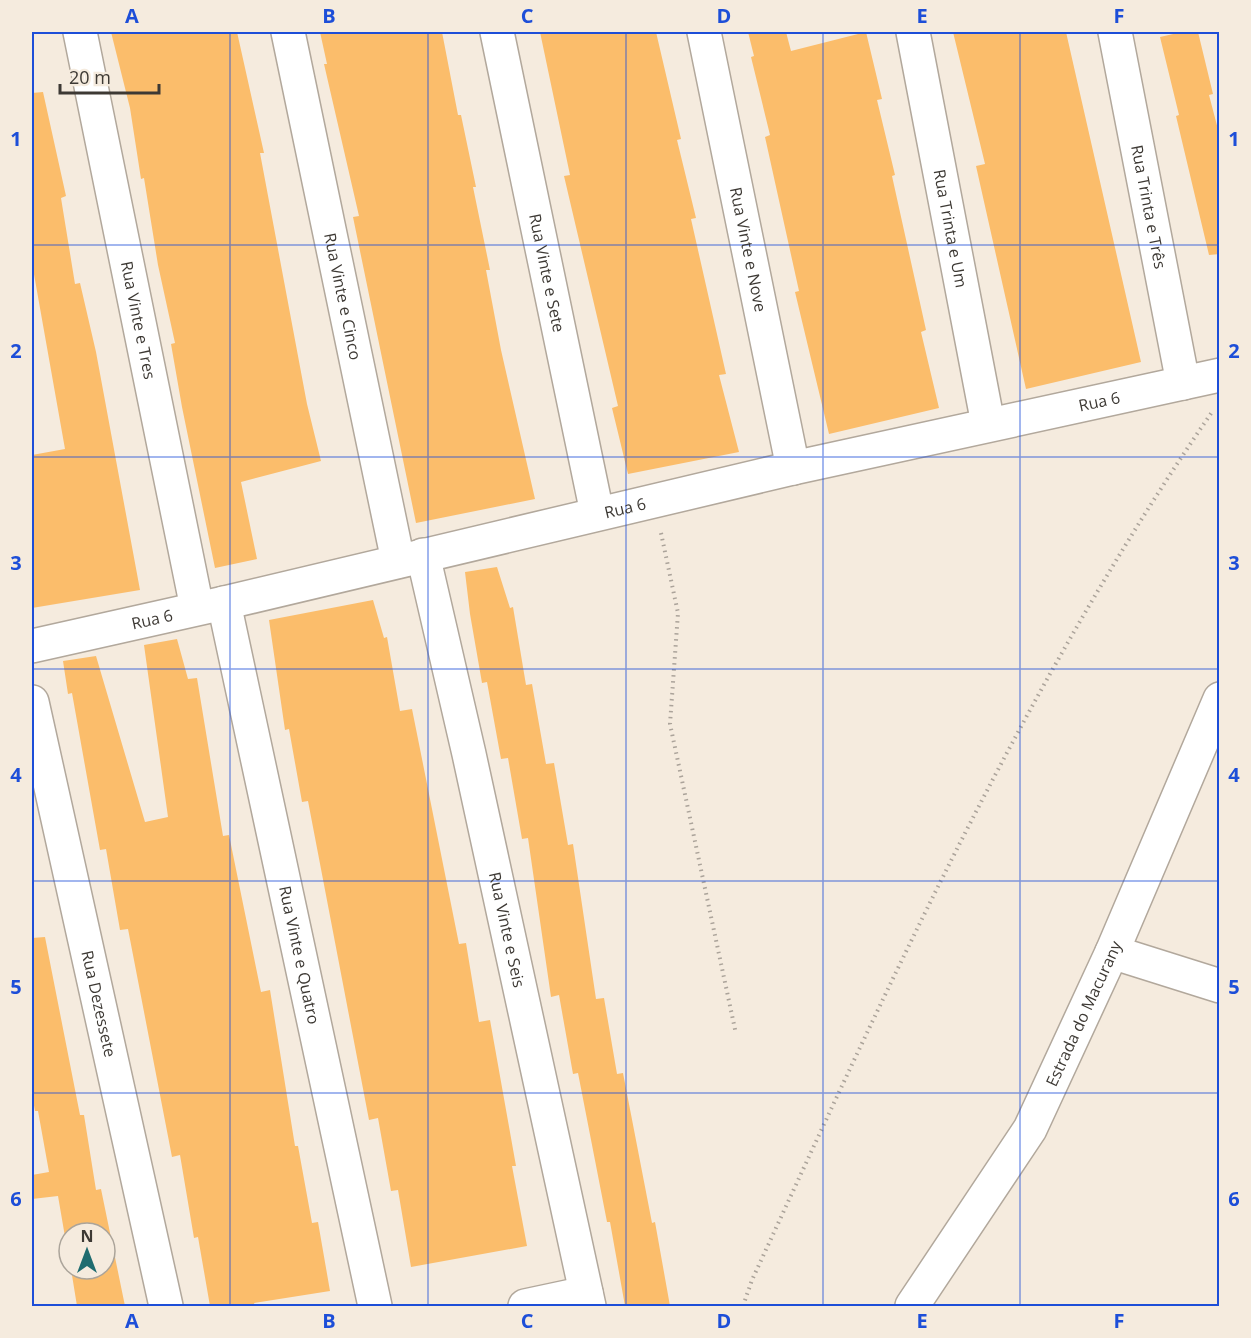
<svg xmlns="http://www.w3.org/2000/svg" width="1251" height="1338" viewBox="0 0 1251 1338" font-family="'Open Sans',sans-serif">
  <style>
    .building { fill: #fbbd6b }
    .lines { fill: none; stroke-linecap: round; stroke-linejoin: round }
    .minor-casing { stroke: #b2a89c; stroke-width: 36 }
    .path { stroke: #aba39a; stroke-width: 4; stroke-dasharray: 1.5 4.5; stroke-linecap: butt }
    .minor { stroke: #fff; stroke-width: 33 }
    .grid { fill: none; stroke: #1d4ed8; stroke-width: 1.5; stroke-opacity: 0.55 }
    .labels { text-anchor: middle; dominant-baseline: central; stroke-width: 4.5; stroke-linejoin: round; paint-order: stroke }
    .street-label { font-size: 16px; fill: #3d3934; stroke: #f5ebde }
    .neatline { fill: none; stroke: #1d4ed8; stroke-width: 2 }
    .grid-label { font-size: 20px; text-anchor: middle; font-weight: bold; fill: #1d4ed8 }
  </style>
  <rect width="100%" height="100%" fill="#f5ebde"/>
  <path class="building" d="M 111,32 L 237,32 L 264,153 L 260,153 L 307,404 L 321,461 L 241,482 L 257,559 L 215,568 L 182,407 L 171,344 L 175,343 L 158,265 L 144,178 L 141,179 L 130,108 Z
    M 320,32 L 442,32 L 458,115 L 461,115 L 476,187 L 473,187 L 490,270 L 486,270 L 501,350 L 535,499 L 416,523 L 353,217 L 359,216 L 324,64 L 327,64 Z
    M 540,32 L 656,32 L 681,139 L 677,140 L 696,218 L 691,219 L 726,374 L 719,375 L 739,452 L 628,474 L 612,408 L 618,406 L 564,176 L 570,175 Z
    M 748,32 L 786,32 L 791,51 L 866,32 L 882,99 L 877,100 L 895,175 L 892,176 L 926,330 L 921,332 L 939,408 L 829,434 L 795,292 L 799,291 L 765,137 L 770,135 L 751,57 L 754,56 Z
    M 953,32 L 1066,32 L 1141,362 L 1026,389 L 976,166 L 985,164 Z
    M 1182,32 L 1198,32 L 1213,94 L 1209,95 L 1220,137 L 1220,254 L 1209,255 L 1176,116 L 1179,115 L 1160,37 Z
    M 43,92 L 66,196 L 61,198 L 75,284 L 80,283 L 96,352 L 140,590 L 32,608 L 32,455 L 65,449 L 32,263 L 32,93 Z
    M 497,567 L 510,608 L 513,607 L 526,685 L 532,684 L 546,764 L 554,763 L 568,845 L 573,844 L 596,999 L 604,998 L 617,1074 L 623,1073 L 652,1223 L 655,1222 L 670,1306 L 625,1306 L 610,1222 L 607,1222 L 578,1073 L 573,1074 L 559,995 L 551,997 L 528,838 L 522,839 L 508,758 L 501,759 L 487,682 L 482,683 L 470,614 L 465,572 Z
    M 373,600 L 384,638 L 387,637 L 400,711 L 412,709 L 459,944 L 466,943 L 479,1022 L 490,1020 L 516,1166 L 512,1166 L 527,1246 L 411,1267 L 398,1190 L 391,1191 L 378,1118 L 369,1120 L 308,801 L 302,802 L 289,729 L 285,730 L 269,620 Z
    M 177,639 L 188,679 L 197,678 L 223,836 L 229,835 L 261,992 L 270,990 L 295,1146 L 298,1146 L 312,1223 L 318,1222 L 330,1291 L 254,1303 L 255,1306 L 210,1306 L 198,1237 L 194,1238 L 180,1155 L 172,1157 L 128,929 L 120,930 L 106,849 L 100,850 L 72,693 L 68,694 L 63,661 L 96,656 L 145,822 L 168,817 L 144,645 Z
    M 45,937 L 80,1115 L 84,1115 L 96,1190 L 101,1189 L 125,1306 L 77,1306 L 71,1269 L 105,1269 L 105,1233 L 69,1233 L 69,1260 L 58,1196 L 32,1199 L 32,1175 L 49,1172 L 38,1111 L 35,1111 L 32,1094 L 32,938 Z"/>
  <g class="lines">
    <defs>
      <g id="minor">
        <path id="s1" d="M 80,32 L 197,608"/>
        <path id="s2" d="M 288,32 L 398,561"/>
        <path id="s3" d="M 497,32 L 597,513"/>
        <path id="s4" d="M 704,32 L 793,468"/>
        <path id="s5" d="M 913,32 L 988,424"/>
        <path id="s6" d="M 1115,32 L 1183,383"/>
        <path id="s7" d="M 423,555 L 469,754 L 589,1306"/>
        <path id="s8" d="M 224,603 L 375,1306"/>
        <path id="s9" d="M 32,646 L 224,603 L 793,468 L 1220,375"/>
        <path id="s10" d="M 32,702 L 166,1306"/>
        <path d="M 1112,952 L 1220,986"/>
        <path d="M 525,1306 L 586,1293"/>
        <path id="s11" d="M 912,1306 L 1030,1129 L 1112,952 L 1220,699"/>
      </g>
    </defs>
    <use href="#minor" class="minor-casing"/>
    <path class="path" d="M 661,533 L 678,613 L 670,724 L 736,1034
      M 743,1306 L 752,1280 C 889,983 1026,682 1212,412"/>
    <use href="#minor" class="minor"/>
  </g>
  <path class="grid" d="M 230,32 L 230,1306M 428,32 L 428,1306M 626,32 L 626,1306M 823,32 L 823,1306M 1020,32 L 1020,1306M 32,245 L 1220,245M 32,457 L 1220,457M 32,669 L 1220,669M 32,881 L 1220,881M 32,1093 L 1220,1093"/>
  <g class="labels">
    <g class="street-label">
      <text stroke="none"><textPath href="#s6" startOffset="178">Rua Trinta e Três</textPath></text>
      <text stroke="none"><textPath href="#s5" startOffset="200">Rua Trinta e Um</textPath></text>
      <text stroke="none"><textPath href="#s4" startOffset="222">Rua Vinte e Nove</textPath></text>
      <text stroke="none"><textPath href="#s3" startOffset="246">Rua Vinte e Sete</textPath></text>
      <text stroke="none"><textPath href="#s2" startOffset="270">Rua Vinte e Cinco</textPath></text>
      <text stroke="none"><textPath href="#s1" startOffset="294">Rua Vinte e Tres</textPath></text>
      <text stroke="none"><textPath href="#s9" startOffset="1095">Rua 6</textPath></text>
      <text stroke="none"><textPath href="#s9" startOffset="609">Rua 6</textPath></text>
      <text stroke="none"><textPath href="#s9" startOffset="123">Rua 6</textPath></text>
      <text stroke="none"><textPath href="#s7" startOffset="384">Rua Vinte e Seis</textPath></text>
      <text stroke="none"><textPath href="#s8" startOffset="360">Rua Vinte e Quatro</textPath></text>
      <text stroke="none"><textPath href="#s10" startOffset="309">Rua Dezessete</textPath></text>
      <text stroke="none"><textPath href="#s11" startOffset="340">Estrada do Macurany</textPath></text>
    </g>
  </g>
  <rect width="1251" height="1338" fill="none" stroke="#f5ebde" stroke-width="66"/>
  <g transform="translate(87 1251)"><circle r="28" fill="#f5ebde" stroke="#aba49a" stroke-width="1.5"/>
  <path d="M0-4.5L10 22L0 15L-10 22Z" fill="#1f6c6f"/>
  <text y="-9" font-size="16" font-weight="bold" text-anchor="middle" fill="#3d3934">N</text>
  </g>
  <path d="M60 84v9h99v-9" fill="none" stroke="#3d3934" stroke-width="3"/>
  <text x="69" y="84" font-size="18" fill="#3d3934" stroke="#f5ebde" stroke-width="4.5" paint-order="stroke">20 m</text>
  <rect x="33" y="33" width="1185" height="1272" class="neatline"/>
  <g class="grid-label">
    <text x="132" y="23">A</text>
    <text x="329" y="23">B</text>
    <text x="527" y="23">C</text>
    <text x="724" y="23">D</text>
    <text x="922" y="23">E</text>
    <text x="1119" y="23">F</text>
    <text x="16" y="146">1</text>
    <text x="1234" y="146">1</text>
    <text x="16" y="358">2</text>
    <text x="1234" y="358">2</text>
    <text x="16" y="570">3</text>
    <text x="1234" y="570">3</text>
    <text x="16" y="782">4</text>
    <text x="1234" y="782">4</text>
    <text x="16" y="994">5</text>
    <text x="1234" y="994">5</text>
    <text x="16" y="1206">6</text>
    <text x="1234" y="1206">6</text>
    <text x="132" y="1328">A</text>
    <text x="329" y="1328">B</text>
    <text x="527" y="1328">C</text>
    <text x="724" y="1328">D</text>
    <text x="922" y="1328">E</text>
    <text x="1119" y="1328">F</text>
  </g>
</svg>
